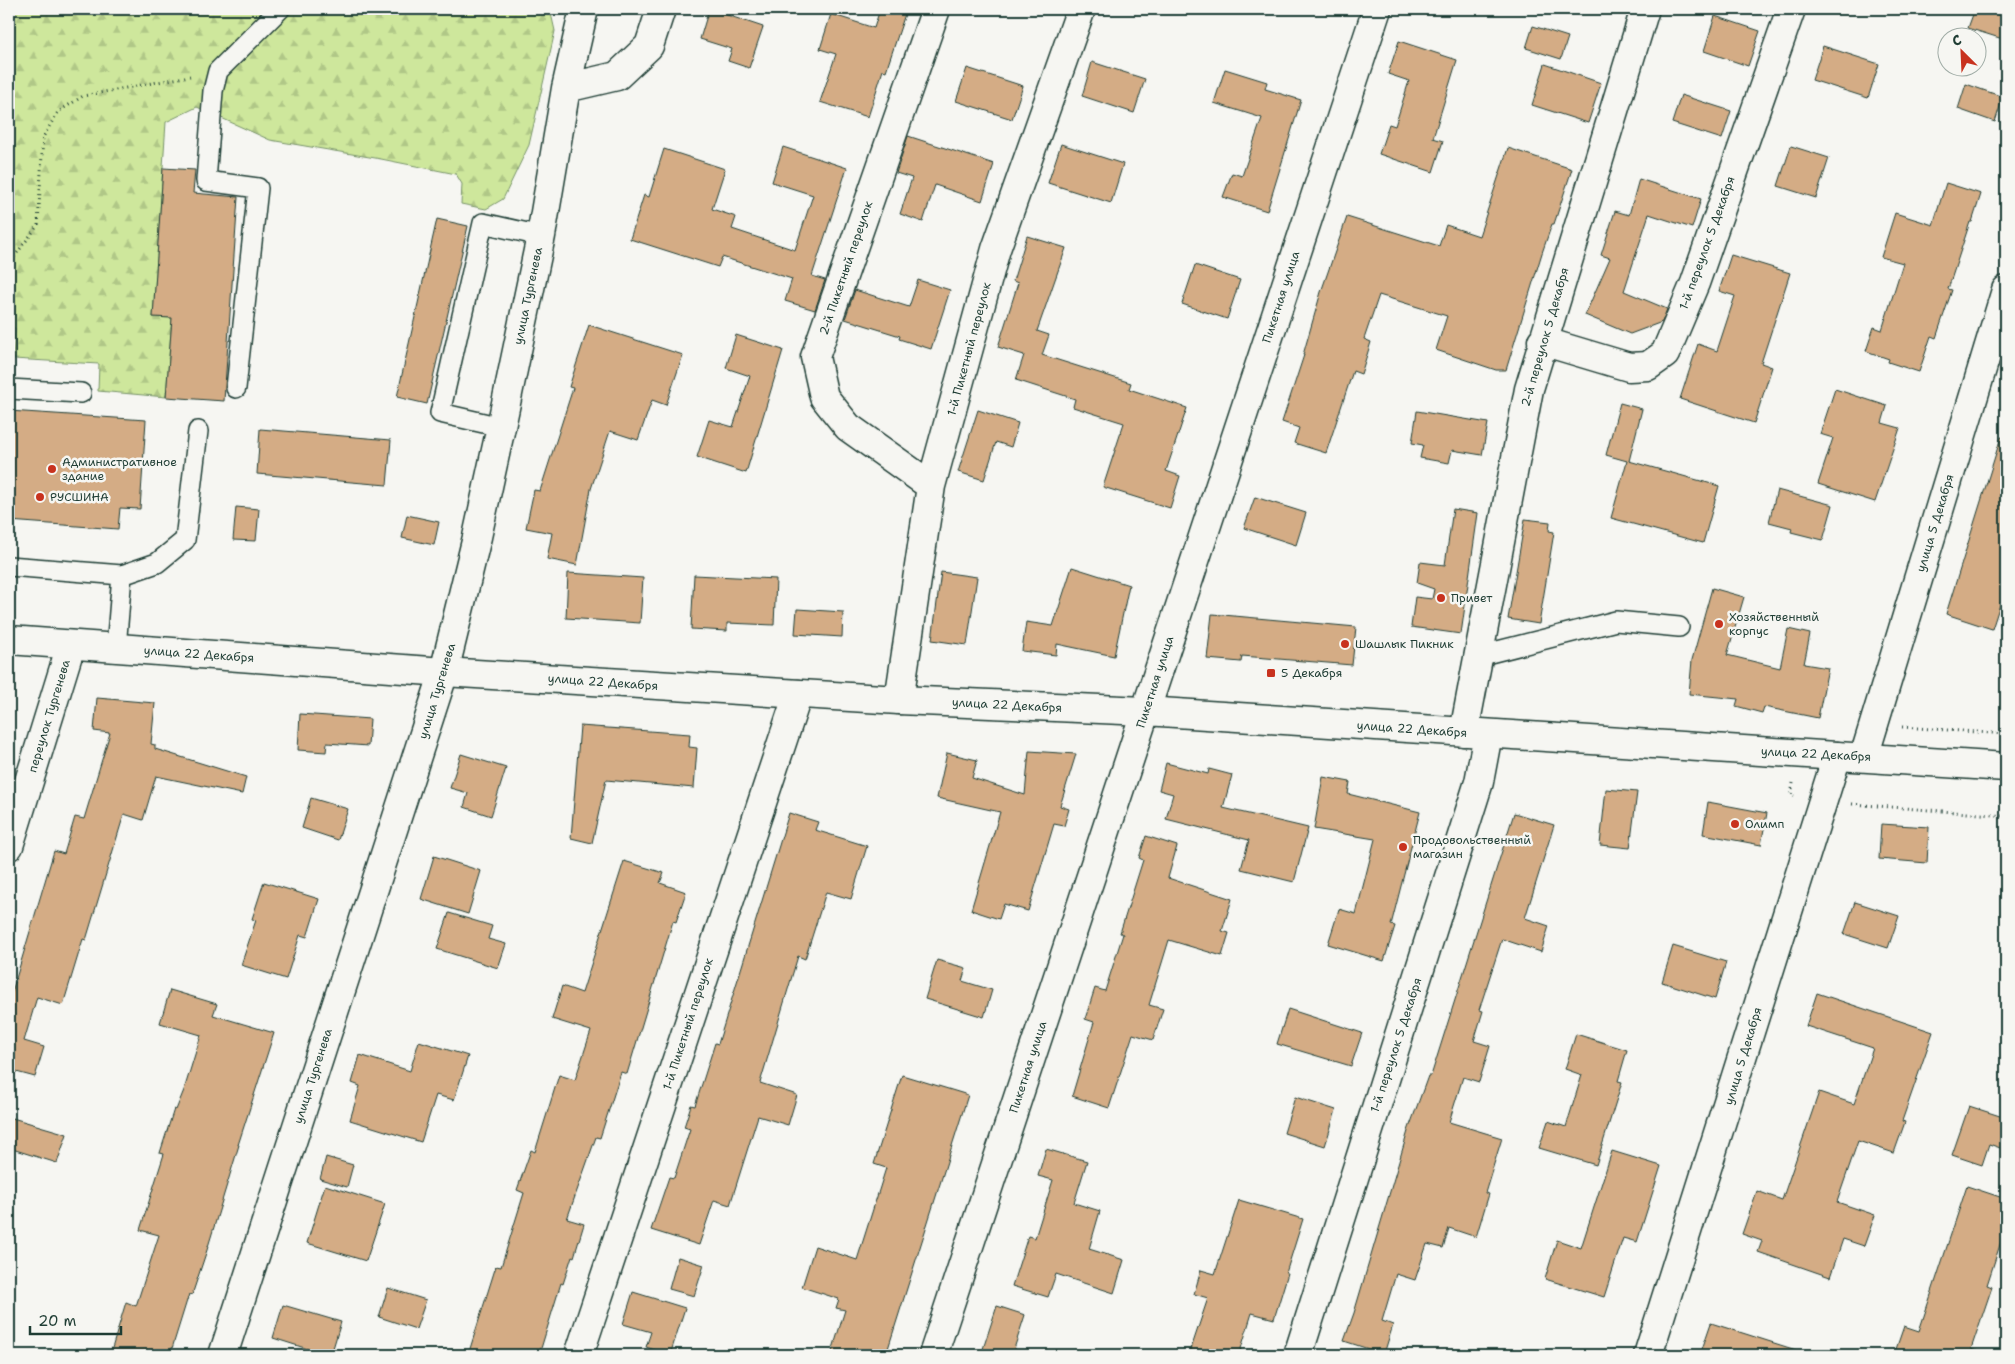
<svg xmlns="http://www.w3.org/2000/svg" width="2015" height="1364" viewBox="0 0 2015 1364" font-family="'Shantell Sans',sans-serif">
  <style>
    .forest { fill: url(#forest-firs); stroke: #769268 }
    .building { fill: #d4ac85; stroke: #1f3d34 }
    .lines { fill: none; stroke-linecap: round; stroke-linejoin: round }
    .lane-casing { stroke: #1f3d34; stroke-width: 22 }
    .street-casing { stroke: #1f3d34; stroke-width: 31 }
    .primary-casing { stroke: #1f3d34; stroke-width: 31 }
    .path { stroke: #1f3d34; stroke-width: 3; stroke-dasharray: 1 4; stroke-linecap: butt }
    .lane { stroke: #f6f6f2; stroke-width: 19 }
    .street { stroke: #f6f6f2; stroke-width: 28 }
    .primary { stroke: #f6f6f2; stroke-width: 28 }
    .poi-dot { fill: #c8321e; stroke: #f6f6f2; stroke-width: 2 }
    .labels { text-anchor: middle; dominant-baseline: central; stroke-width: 5; stroke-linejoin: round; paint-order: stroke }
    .street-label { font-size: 12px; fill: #1f3d34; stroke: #f6f6f2 }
    .poi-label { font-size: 12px; fill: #1f3d34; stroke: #f6f6f2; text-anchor: start }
  </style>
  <defs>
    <pattern id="forest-firs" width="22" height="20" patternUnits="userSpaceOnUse" patternTransform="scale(1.25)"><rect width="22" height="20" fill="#cee79c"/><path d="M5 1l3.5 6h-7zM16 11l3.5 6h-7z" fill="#b0c787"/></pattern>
  </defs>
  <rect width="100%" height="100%" fill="#f6f6f2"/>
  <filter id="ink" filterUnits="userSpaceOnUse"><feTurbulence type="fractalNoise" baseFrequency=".02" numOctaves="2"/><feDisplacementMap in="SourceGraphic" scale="10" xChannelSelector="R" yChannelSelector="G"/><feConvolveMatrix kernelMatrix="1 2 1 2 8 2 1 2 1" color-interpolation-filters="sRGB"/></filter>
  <g filter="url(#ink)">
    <path class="forest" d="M 9,9 L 550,9 L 555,31 L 529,145 L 503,199 L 486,209 L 461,204 L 462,184 L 456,174 L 381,159 L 270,140 L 197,107 L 166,122 L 153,317 L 172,318 L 166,397 L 98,391 L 99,364 L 13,359 L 15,328 L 9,327 Z"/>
    <path class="building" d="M 709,9 L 763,27 L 749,68 L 728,61 L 732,49 L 700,39 Z
      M 880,9 L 887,9 L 905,14 L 886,71 L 883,70 L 868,117 L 820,102 L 836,54 L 820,49 L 831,14 L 874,28 Z
      M 1975,9 L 2006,9 L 2006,40 L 1968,28 Z
      M 1715,16 L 1760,31 L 1748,66 L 1704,51 Z
      M 1533,26 L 1568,37 L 1561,59 L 1526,48 Z
      M 1399,41 L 1457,60 L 1433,138 L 1443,141 L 1433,172 L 1379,154 L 1389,124 L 1395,126 L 1409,81 L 1388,74 Z
      M 1823,46 L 1879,64 L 1868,98 L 1812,80 Z
      M 1092,62 L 1145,79 L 1134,113 L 1082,96 Z
      M 1545,64 L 1601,83 L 1588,123 L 1532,105 Z
      M 967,68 L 1023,86 L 1012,119 L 956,101 Z
      M 1225,69 L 1267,82 L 1265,89 L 1301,100 L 1267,211 L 1223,197 L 1232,173 L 1242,176 L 1262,118 L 1214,103 Z
      M 1966,84 L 2003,97 L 1995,122 L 1958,109 Z
      M 1681,95 L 1731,111 L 1722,139 L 1672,123 Z
      M 908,136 L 994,164 L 982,201 L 935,185 L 923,222 L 900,214 L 912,178 L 896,173 Z
      M 1061,144 L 1123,164 L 1111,203 L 1048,183 Z
      M 1791,146 L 1829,158 L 1816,198 L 1778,186 Z
      M 783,147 L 847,168 L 812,276 L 825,280 L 815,310 L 785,301 L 792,279 L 722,257 L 718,267 L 630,239 L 644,195 L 649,197 L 664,149 L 725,169 L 712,209 L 736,217 L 732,229 L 795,250 L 813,195 L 772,182 Z
      M 1508,148 L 1572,169 L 1554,224 L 1552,224 L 1542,253 L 1506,370 L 1496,370 L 1436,350 L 1447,316 L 1379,295 L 1364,339 L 1371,342 L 1361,374 L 1353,371 L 1326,453 L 1294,443 L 1299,428 L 1282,422 L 1304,355 L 1303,355 L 1321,292 L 1347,217 L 1439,246 L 1446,225 L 1479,236 Z
      M 163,168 L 195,170 L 193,193 L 238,197 L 224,401 L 166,397 L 172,318 L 153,317 Z
      M 1639,179 L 1701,199 L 1692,228 L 1649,214 L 1624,291 L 1667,309 L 1662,322 L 1630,334 L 1585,315 L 1610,258 L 1601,255 L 1615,211 L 1629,215 Z
      M 1946,183 L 1981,194 L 1972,222 L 1970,222 L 1948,289 L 1952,290 L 1936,338 L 1931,336 L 1919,372 L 1888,362 L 1889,359 L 1866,351 L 1874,327 L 1882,330 L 1903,263 L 1881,257 L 1895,213 L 1933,225 Z
      M 437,219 L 468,226 L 427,404 L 397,397 Z
      M 1027,236 L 1066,248 L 1037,331 L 1049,335 L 1042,355 L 1131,383 L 1129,389 L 1187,408 L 1166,471 L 1180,476 L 1170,508 L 1103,487 L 1124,423 L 1073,407 L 1075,399 L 1016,380 L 1024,355 L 998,347 L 1018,283 L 1013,281 Z
      M 1731,255 L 1790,273 L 1761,363 L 1772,367 L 1754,423 L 1680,399 L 1698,344 L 1717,351 L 1735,296 L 1719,291 Z
      M 1195,265 L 1240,280 L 1227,319 L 1182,304 Z
      M 918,280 L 950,290 L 931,349 L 899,339 L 900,336 L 845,319 L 855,290 L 909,307 Z
      M 589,325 L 683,355 L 666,405 L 652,400 L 638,440 L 610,431 L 591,489 L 577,565 L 547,559 L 552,533 L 526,528 L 534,490 L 540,491 L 573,388 L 569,387 Z
      M 736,335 L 783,350 L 746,473 L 697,457 L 709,420 L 733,427 L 750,376 L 726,368 Z
      M 1835,389 L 1887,406 L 1882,423 L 1900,428 L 1875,502 L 1818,484 L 1833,438 L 1820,434 Z
      M 1620,403 L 1642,409 L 1629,461 L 1719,486 L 1703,543 L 1611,518 L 1627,461 L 1606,455 Z
      M 978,410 L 1018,423 L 1011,447 L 996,442 L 984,480 L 958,472 Z
      M 9,411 L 146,420 L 140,509 L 120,508 L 118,529 L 9,521 Z
      M 1417,411 L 1488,423 L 1482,455 L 1452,450 L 1449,463 L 1420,458 L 1423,445 L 1412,443 Z
      M 260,429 L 391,440 L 387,485 L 257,474 Z
      M 2001,437 L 2006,438 L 2006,586 L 1992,629 L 1946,614 Z
      M 1777,490 L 1833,505 L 1823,540 L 1791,532 L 1792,528 L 1769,522 Z
      M 1255,497 L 1306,513 L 1296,545 L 1244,528 Z
      M 236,507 L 259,509 L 256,541 L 233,540 Z
      M 1453,509 L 1478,513 L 1461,634 L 1411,627 L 1415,597 L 1432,599 L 1434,589 L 1417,583 L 1420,562 L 1445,565 Z
      M 407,515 L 439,522 L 434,545 L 402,538 Z
      M 1525,519 L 1550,522 L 1549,531 L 1554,532 L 1539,624 L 1508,619 Z
      M 1072,567 L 1129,585 L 1114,656 L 1057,644 L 1056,655 L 1022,651 L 1026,622 L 1053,626 Z
      M 941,572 L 977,577 L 967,645 L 932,640 Z
      M 568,573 L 643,578 L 640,623 L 566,618 Z
      M 694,575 L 776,579 L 774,625 L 727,623 L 727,631 L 691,629 Z
      M 1712,588 L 1744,597 L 1727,655 L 1780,668 L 1788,629 L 1810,634 L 1804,664 L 1828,668 L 1818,718 L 1764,707 L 1762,713 L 1736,706 L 1738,699 L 1689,694 L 1692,660 Z
      M 797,609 L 843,612 L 842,637 L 795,634 Z
      M 1212,614 L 1356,627 L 1352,665 L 1242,656 L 1241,662 L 1207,659 Z
      M 97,698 L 155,703 L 151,744 L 155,745 L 155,749 L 246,777 L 242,794 L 156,776 L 143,820 L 124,814 L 86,940 L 83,939 L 63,1005 L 37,997 L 24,1041 L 44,1047 L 35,1077 L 9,1070 L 9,1002 L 54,851 L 64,854 L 75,817 L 84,819 L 110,733 L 94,731 Z
      M 300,714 L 370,719 L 368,746 L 327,743 L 326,752 L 298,750 Z
      M 580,726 L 690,734 L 689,747 L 697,748 L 694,788 L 606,780 L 592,843 L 571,838 Z
      M 1029,751 L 1076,754 L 1060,806 L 1069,809 L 1064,826 L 1054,824 L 1028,911 L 1004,904 L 999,919 L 971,910 L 1000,812 L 937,798 L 947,753 L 977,760 L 972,778 L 1025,795 Z
      M 461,754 L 506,768 L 491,816 L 464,807 L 468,793 L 450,788 Z
      M 1166,763 L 1208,774 L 1209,769 L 1232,775 L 1223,808 L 1308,828 L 1294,882 L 1241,869 L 1249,840 L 1166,819 L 1173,794 L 1159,790 Z
      M 1323,777 L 1350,782 L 1348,794 L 1420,812 L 1391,925 L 1395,926 L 1384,961 L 1328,944 L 1339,909 L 1356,914 L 1375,839 L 1314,829 Z
      M 1606,789 L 1637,792 L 1630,848 L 1600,845 Z
      M 311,798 L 348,809 L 338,840 L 302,828 Z
      M 1708,802 L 1767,813 L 1761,845 L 1703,834 Z
      M 789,813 L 818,822 L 815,830 L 867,846 L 851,899 L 826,892 L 805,959 L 798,956 L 760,1083 L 797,1095 L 788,1125 L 758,1116 L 730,1205 L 714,1200 L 699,1245 L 651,1230 L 669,1177 L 674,1178 L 690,1129 L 684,1127 L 691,1105 L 695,1106 L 715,1043 L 718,1044 Z
      M 1514,813 L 1554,825 L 1525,918 L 1549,926 L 1541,952 L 1502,939 L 1479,1010 L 1483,1011 L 1474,1041 L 1490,1046 L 1479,1082 L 1463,1077 L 1449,1122 L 1502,1138 L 1485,1193 L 1489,1194 L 1476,1237 L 1449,1228 L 1443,1248 L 1427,1244 L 1415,1280 L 1396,1274 L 1382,1321 L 1393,1325 L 1384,1354 L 1344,1341 L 1354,1313 L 1408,1131 L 1428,1076 L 1431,1076 Z
      M 1881,824 L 1929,827 L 1927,863 L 1879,859 Z
      M 1146,836 L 1177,846 L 1168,878 L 1232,899 L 1222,931 L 1229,933 L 1222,956 L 1169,940 L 1149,1005 L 1163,1009 L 1153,1040 L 1133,1034 L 1109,1108 L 1072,1096 L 1094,1022 L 1085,1019 L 1095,988 L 1105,991 L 1123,934 L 1120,933 L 1143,860 L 1139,858 Z
      M 434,856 L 481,871 L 468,914 L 421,899 Z
      M 624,861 L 664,873 L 660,883 L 686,892 L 676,922 L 673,921 L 627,1074 L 621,1072 L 600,1138 L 596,1137 L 567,1219 L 584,1224 L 574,1257 L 572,1256 L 563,1284 L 561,1283 L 539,1355 L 468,1355 L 496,1266 L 501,1267 L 524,1193 L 517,1190 L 531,1150 L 535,1152 L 559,1075 L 575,1080 L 591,1031 L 552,1019 L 562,986 L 582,993 Z
      M 264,882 L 319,899 L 307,937 L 300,935 L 286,979 L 241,965 L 256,920 L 252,919 Z
      M 1855,902 L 1899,916 L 1888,948 L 1844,934 Z
      M 449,913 L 492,926 L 488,939 L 506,944 L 498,968 L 437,949 Z
      M 1673,946 L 1726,962 L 1715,999 L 1662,982 Z
      M 937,960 L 966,968 L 962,981 L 992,990 L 984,1017 L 925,999 Z
      M 170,990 L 217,1004 L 213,1015 L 274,1033 L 238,1145 L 239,1145 L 207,1250 L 192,1295 L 189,1294 L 170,1355 L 110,1355 L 126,1302 L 136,1306 L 159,1235 L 140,1230 L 164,1154 L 160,1153 L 174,1109 L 176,1110 L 184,1090 L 201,1035 L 160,1023 Z
      M 1817,993 L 1933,1032 L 1902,1121 L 1905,1122 L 1894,1153 L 1858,1141 L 1837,1202 L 1875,1215 L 1864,1246 L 1843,1239 L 1830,1277 L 1758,1252 L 1762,1241 L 1742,1234 L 1757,1191 L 1782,1200 L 1819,1092 L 1854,1104 L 1873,1048 L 1806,1026 Z
      M 1288,1009 L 1362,1033 L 1351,1066 L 1277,1044 Z
      M 1576,1034 L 1627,1050 L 1618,1081 L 1622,1082 L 1596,1165 L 1539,1148 L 1548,1121 L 1566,1127 L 1582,1075 L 1565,1069 Z
      M 419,1041 L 468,1056 L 454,1100 L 436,1095 L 421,1142 L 350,1120 L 360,1086 L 352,1083 L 360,1055 L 410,1071 Z
      M 902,1075 L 968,1095 L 886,1355 L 831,1355 L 845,1310 L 836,1308 L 839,1299 L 802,1287 L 815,1246 L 857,1260 L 886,1168 L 874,1164 Z
      M 1295,1097 L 1336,1110 L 1325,1146 L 1284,1133 Z
      M 1969,1106 L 2006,1118 L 2006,1150 L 1989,1144 L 1982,1165 L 1952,1155 Z
      M 9,1117 L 67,1134 L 57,1163 L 9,1148 Z
      M 1046,1149 L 1087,1161 L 1074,1203 L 1100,1211 L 1089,1249 L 1124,1260 L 1114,1293 L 1056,1274 L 1048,1297 L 1012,1286 L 1028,1236 L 1035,1238 L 1053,1180 L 1038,1176 Z
      M 1612,1151 L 1661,1166 L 1637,1242 L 1623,1238 L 1604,1297 L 1545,1279 L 1557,1240 L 1581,1248 Z
      M 326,1157 L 353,1165 L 347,1187 L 320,1179 Z
      M 325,1185 L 385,1204 L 366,1261 L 307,1243 Z
      M 1967,1186 L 2006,1199 L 2006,1226 L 1987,1285 L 1992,1287 L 1971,1349 L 1977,1351 L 1977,1355 L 1894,1355 L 1904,1326 L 1919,1331 Z
      M 1239,1200 L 1303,1219 L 1286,1273 L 1288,1273 L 1274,1319 L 1252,1313 L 1239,1355 L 1189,1355 L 1208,1298 L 1194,1294 L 1201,1270 L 1215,1274 Z
      M 678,1257 L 704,1265 L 694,1296 L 669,1289 Z
      M 388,1288 L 426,1300 L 416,1329 L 379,1317 Z
      M 633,1292 L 685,1308 L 670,1355 L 646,1347 L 651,1332 L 623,1324 Z
      M 283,1305 L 341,1322 L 331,1355 L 306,1355 L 308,1349 L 273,1338 Z
      M 997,1306 L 1025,1315 L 1012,1355 L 981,1355 Z
      M 1711,1323 L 1796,1350 L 1795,1355 L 1700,1355 Z"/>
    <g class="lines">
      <defs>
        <path id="lane" d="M 236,388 L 258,188 L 206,181 L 213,91 L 218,71 L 280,9
          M 9,389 L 81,393
          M 501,427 L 440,413 L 483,223 L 541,236
          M 9,566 L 122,575
          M 116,648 L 122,575 L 157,563 L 185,540 L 198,431
          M 1478,656 L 1616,621 L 1679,627"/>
        <path id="street" d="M 566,88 L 617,76 L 649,46 L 661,9
          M 1542,341 L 1629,367 L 1648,366 L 1665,354 L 1695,283 L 1791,9
          M 931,486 L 848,427 L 824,397 L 815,357 L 936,9
          M 899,700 L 931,486 L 996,249 L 1081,9
          M 1464,732 L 1529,389 L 1645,9
          M 1864,757 L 2006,290
          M 9,846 L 71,645
          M 223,1355 L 444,672 L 477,537 L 501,427 L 541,236 L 566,88 L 584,9
          M 579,1355 L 798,694
          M 933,1355 L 1377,9
          M 1298,1355 L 1479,782 L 1488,734
          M 1648,1355 L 1837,756"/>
        <path id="primary" d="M 9,640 L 444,672 L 899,700 L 1145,711 L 2006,767"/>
      </defs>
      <use href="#lane" class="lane-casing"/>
      <use href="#street" class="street-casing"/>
      <use href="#primary" class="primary-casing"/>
      <path class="path" d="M 9,257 L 14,257 L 38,225 L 43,137 L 58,112 L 83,96 L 190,76
        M 1902,727 L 2006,734
        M 1793,783 L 1791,795 L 1794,796
        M 1852,804 L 2006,816"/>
      <use href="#lane" class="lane"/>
      <use href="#street" class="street"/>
      <use href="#primary" class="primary"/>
    </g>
  </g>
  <g class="poi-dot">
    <circle cx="52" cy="469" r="5"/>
    <circle cx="40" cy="497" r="5"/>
    <circle cx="1441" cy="598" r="5"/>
    <circle cx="1719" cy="624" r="5"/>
    <circle cx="1345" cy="644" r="5"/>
    <rect x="1266" y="668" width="10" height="10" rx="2.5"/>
    <circle cx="1735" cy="824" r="5"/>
    <circle cx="1403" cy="847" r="5"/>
  </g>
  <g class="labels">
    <g class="street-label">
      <text transform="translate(1707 243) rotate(-70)">1-й переулок 5 Декабря</text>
      <text transform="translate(846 268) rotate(-71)">2-й Пикетный переулок</text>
      <text transform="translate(528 296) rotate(-78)">улица Тургенева</text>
      <text transform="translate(1281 297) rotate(-72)">Пикетная улица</text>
      <text transform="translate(1545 337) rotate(-74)">2-й переулок 5 Декабря</text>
      <text transform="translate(969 349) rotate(-75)">1-й Пикетный переулок</text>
      <text transform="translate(1935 523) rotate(-73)">улица 5 Декабря</text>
      <text transform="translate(199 654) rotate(4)">улица 22 Декабря</text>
      <text transform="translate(603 682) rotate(4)">улица 22 Декабря</text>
      <text transform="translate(1155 682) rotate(-72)">Пикетная улица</text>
      <text transform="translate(437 691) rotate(-73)">улица Тургенева</text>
      <text transform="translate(1007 705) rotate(3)">улица 22 Декабря</text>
      <text transform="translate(49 716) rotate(-73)">переулок Тургенева</text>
      <text transform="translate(1412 729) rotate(4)">улица 22 Декабря</text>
      <text transform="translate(1816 754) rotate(3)">улица 22 Декабря</text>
      <text transform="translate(688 1024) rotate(-72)">1-й Пикетный переулок</text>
      <text transform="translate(1396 1045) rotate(-72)">1-й переулок 5 Декабря</text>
      <text transform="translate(1743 1056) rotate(-73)">улица 5 Декабря</text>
      <text transform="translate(1028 1067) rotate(-72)">Пикетная улица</text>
      <text transform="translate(313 1076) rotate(-72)">улица Тургенева</text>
    </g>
    <g class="poi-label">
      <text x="62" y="462">Административное<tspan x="62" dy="14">здание</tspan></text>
      <text x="50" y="497">РУСШИНА</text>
      <text x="1451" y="598">Привет</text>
      <text x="1729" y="617">Хозяйственный<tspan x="1729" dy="14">корпус</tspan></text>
      <text x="1355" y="644">Шашлык Пикник</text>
      <text x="1281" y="673">5 Декабря</text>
      <text x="1745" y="824">Олимп</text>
      <text x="1413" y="840">Продовольственный<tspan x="1413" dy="14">магазин</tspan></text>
    </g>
  </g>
  <rect width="2015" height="1364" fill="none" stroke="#f6f6f2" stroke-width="30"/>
  <rect x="15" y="15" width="1985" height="1334" fill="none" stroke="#1f3d34" stroke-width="2" filter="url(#ink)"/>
  <g transform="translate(1962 52) rotate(336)"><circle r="24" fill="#f6f6f2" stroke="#a0aca6"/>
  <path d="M0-4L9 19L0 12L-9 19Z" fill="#c8321e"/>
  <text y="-8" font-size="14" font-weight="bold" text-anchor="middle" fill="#1f3d34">С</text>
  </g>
  <path d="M30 1326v8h91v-8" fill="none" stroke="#1f3d34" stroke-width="2.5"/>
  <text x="38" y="1326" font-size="15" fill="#1f3d34" stroke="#f6f6f2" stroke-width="4" paint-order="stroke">20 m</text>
</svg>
